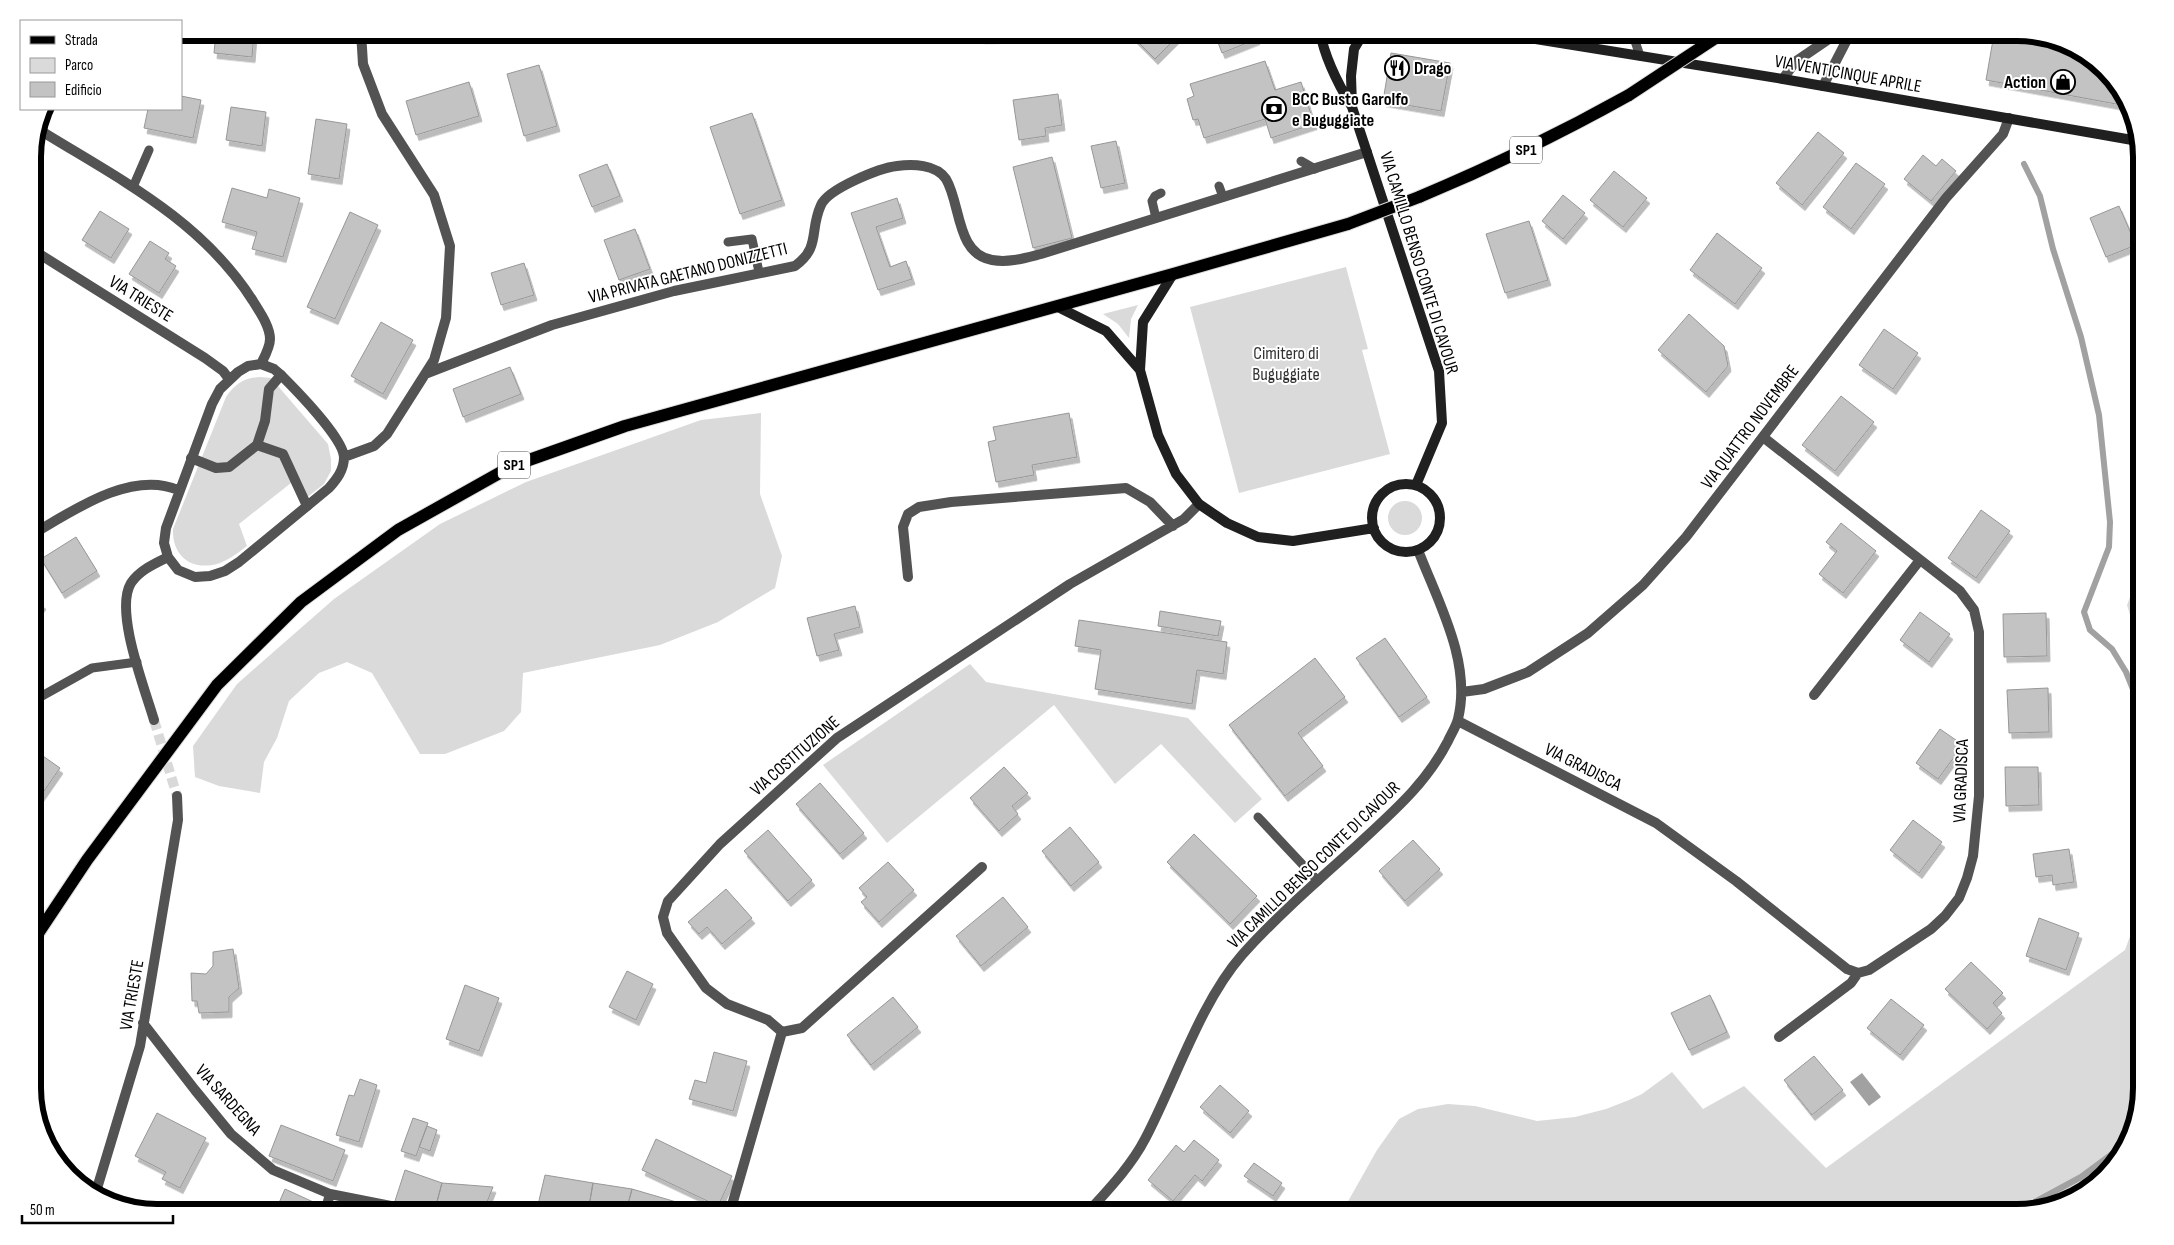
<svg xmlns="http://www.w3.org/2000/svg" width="2174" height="1245" viewBox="0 0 2174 1245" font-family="'Sofia Sans Condensed',sans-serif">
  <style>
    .green { fill: #dadada }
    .water { fill: #a1a1a1 }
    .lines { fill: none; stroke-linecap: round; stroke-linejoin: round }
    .stream { stroke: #a1a1a1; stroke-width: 6 }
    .building { fill: #c3c3c3; stroke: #979797; filter: url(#shadow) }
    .minor-tunnel { stroke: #d9d9d9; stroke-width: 10; stroke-dasharray: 10 5; stroke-linecap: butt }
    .primary-casing { stroke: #dbdbdb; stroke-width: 14 }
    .service { stroke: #535353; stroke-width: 9 }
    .pedestrian { stroke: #535353; stroke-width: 10 }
    .minor { stroke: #535353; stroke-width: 10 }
    .secondary { stroke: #202020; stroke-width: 10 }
    .primary { stroke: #000; stroke-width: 12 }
    .primary-bridge-casing { stroke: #dbdbdb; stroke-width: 14; stroke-linecap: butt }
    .primary-bridge { stroke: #000; stroke-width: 12 }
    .labels { text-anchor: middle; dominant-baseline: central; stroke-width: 4; stroke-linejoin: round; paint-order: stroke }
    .shield { fill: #fff; stroke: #4c4c4c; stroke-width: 1 }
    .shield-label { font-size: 16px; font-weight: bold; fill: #000 }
    .poi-label { font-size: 18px; font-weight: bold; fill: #000; stroke: #fff; text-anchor: start }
    .street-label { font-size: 18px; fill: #000; stroke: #fff }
    .park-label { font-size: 18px; fill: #313131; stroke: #fff }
    .rim { fill: none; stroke: #000; stroke-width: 6 }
  </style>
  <defs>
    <filter id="shadow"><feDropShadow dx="3" dy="5.5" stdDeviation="0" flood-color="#0004"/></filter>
  </defs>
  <rect width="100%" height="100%" fill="#fff"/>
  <path class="green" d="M 1346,267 L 1368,349 L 1362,350 L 1390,454 L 1239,493 L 1190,307 Z
    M 1138,305 L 1131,319 L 1129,338 L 1118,324 L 1103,314 Z
    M 260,377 L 271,378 L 328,444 L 331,459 L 331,471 L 324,484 L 301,502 L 291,483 L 239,524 L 247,546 C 239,552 230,559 220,563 C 193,572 172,557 173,529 L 226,397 C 235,384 244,378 260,377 Z
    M 761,413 L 760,494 L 782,556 L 775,588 L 718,622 L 660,645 L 523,673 L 521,712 L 504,731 L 445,754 L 420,754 L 372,673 L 347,662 L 319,673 L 289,701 L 277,738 L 264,762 L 260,793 L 219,786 L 195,777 L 193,746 L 237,684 L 334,599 L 440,524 L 526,482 L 701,420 Z
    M1388 518a17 17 0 1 1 34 0a17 17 0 1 1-34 0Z
    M 2141,569 L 2141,652 L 2127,605 Z
    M 970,664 L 986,682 L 1188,718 L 1262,799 L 1235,823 L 1161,744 L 1115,784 L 1054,705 L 887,843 L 823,765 Z
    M 2141,909 L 2141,1087 L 2125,1150 L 2079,1196 L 2017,1212 L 1342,1212 L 1377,1150 L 1399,1119 L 1418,1109 L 1448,1104 L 1475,1106 L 1537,1121 L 1575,1117 L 1606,1109 L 1629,1100 L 1642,1094 L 1672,1072 L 1703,1109 L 1744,1086 L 1826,1168 L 2125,950 L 2138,914 Z"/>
  <path class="water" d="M 1862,1073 L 1881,1097 L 1869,1106 L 1850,1082 Z"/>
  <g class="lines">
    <path class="stream" d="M 2024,164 L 2040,196 L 2053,249 L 2081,337 L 2099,415 L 2110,522 L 2109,547 L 2084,612 L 2090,630 L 2112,649 L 2126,672 L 2141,709
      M 2016,1212 L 2081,1177 L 2127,1143"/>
  </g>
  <path class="building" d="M 216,32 L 254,32 L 252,57 L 214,53 Z
    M 982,32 L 1017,32 L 1017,37 L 982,38 Z
    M 1128,32 L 1182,32 L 1155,59 Z
    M 1214,32 L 1254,32 L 1257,39 L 1222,53 Z
    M 1602,32 L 1619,32 L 1618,36 Z
    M 1994,34 L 2030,40 L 2031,36 L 2079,49 L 2121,88 L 2127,106 L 1986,80 Z
    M 1391,53 L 1450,63 L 1441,111 L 1383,101 Z
    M 1265,61 L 1275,90 L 1301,82 L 1314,124 L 1271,138 L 1265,119 L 1204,138 L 1198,119 L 1193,120 L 1187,99 L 1194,96 L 1190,84 Z
    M 539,65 L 557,126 L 524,136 L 507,74 Z
    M 469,82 L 479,116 L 416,135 L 406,101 Z
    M 1058,94 L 1062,125 L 1045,128 L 1046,136 L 1019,140 L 1013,100 Z
    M 181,96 L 201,100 L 193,138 L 144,128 L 148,109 L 181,109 Z
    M 231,107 L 266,112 L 262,146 L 226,140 Z
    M 752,113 L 782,200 L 740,214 L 710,127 Z
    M 316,119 L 347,124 L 339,179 L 308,174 Z
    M 1818,132 L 1844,153 L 1802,205 L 1776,183 Z
    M 1116,141 L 1125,183 L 1101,188 L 1091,146 Z
    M 1923,155 L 1936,166 L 1942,159 L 1956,171 L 1931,201 L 1904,179 Z
    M 1052,157 L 1072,238 L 1033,248 L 1013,167 Z
    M 1856,163 L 1885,184 L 1851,229 L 1823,207 Z
    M 607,164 L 620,196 L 592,207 L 579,175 Z
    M 1614,171 L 1647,198 L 1623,227 L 1590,200 Z
    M 232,188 L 267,198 L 269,189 L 300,198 L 283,257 L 252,249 L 257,232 L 222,222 Z
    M 1563,195 L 1585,213 L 1563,239 L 1542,221 Z
    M 897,198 L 903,218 L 876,227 L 890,267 L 906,261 L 912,279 L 878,290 L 851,213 Z
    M 2119,206 L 2136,245 L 2106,257 L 2090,218 Z
    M 100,211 L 129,229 L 111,258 L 82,240 Z
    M 350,212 L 378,225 L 335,319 L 307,307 Z
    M 1529,221 L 1548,280 L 1505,293 L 1486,234 Z
    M 635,229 L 650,269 L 619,280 L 604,240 Z
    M 1717,233 L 1762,268 L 1735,304 L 1690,270 Z
    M 150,241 L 169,253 L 165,259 L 176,266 L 159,293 L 129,274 Z
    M 524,263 L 534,295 L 501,305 L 491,273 Z
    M 1689,314 L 1724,346 L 1728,366 L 1706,392 L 1658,350 Z
    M 381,322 L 413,340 L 383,394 L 351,376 Z
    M 1884,329 L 1918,353 L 1893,389 L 1859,365 Z
    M 510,367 L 521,394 L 463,417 L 453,389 Z
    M 1841,396 L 1874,422 L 1835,471 L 1802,445 Z
    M 1069,413 L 1077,457 L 1032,465 L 1034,475 L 996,482 L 988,442 L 996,440 L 993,427 Z
    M 1981,510 L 2010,531 L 1976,578 L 1948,558 Z
    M 1841,523 L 1876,551 L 1843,593 L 1819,574 L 1837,551 L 1826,542 Z
    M 76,537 L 97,571 L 62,593 L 41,559 Z
    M 33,596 L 43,604 L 33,617 Z
    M 855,606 L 860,627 L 834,634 L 839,650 L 817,656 L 807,618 Z
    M 1160,611 L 1221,621 L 1218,636 L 1158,626 Z
    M 1920,612 L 1950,634 L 1929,662 L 1900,640 Z
    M 2046,613 L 2047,656 L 2004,657 L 2003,614 Z
    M 1079,620 L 1227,642 L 1223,674 L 1197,670 L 1192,704 L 1095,689 L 1101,650 L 1075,646 Z
    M 1385,638 L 1427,697 L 1399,717 L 1356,658 Z
    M 1315,658 L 1345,697 L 1298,733 L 1323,766 L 1285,796 L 1229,725 Z
    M 2048,688 L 2049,732 L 2009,733 L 2007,690 Z
    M 1940,729 L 1963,745 L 1938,779 L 1916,763 Z
    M 33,749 L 60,768 L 33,807 Z
    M 1004,767 L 1028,793 L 1012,806 L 1018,814 L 999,831 L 970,798 Z
    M 2005,767 L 2038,767 L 2039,805 L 2006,806 Z
    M 820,783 L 864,833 L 840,854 L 796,804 Z
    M 1913,820 L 1942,842 L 1919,873 L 1890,850 Z
    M 1070,827 L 1099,862 L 1071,886 L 1042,851 Z
    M 768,830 L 812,880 L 788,901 L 744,851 Z
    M 1194,834 L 1257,896 L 1230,924 L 1167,862 Z
    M 1413,840 L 1440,869 L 1405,901 L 1379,871 Z
    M 2069,849 L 2074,882 L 2053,885 L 2052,875 L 2036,877 L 2033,854 Z
    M 888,862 L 914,890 L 879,922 L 861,902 L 867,897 L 859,888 Z
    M 726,889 L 752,918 L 722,944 L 707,927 L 699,934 L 688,922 Z
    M 1003,897 L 1028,927 L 981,966 L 956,936 Z
    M 2039,918 L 2079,933 L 2066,970 L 2026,956 Z
    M 233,949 L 239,988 L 229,997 L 229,1012 L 199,1013 L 197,1001 L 192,1001 L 191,973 L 206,974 L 213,966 L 213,952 Z
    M 1971,962 L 2003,993 L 1993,1003 L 2002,1013 L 1987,1029 L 1945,989 Z
    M 627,971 L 653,984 L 636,1020 L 609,1007 Z
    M 465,985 L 499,998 L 479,1051 L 446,1039 Z
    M 1710,995 L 1727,1032 L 1689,1050 L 1671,1013 Z
    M 893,997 L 918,1027 L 871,1065 L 847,1035 Z
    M 1891,999 L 1924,1025 L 1900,1055 L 1867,1028 Z
    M 714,1052 L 747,1061 L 733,1111 L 689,1099 L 695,1080 L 706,1083 Z
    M 1814,1056 L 1843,1090 L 1812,1115 L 1784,1080 Z
    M 360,1079 L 377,1085 L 359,1142 L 336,1135 L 349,1095 L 354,1096 Z
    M 1220,1085 L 1249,1111 L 1230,1133 L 1200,1107 Z
    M 157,1113 L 206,1138 L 180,1188 L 162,1179 L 166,1172 L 135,1156 Z
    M 413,1118 L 428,1123 L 416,1156 L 401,1151 Z
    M 281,1125 L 345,1150 L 333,1181 L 269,1156 Z
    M 427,1126 L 437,1130 L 430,1151 L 419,1147 Z
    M 656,1139 L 732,1176 L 718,1206 L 642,1170 Z
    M 1194,1140 L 1219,1160 L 1202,1181 L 1195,1175 L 1173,1201 L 1148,1180 L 1176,1145 L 1184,1152 Z
    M 1254,1163 L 1282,1183 L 1273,1196 L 1244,1176 Z
    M 405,1170 L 442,1183 L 435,1209 L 395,1201 Z
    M 545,1175 L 593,1183 L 588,1212 L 557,1212 L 537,1209 Z
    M 442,1183 L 493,1187 L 483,1212 L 454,1212 L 435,1209 Z
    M 593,1183 L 632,1189 L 626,1212 L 588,1212 Z
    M 285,1189 L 322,1206 L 319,1212 L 275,1212 Z
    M 632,1189 L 690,1206 L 689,1212 L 626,1212 Z
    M 1140,1206 L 1147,1212 L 1135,1212 Z"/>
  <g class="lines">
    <path class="minor-tunnel" d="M 154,720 L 177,796"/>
    <defs>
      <path id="primary" d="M 1419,197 C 1491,167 1561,133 1629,95
        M 33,941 L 87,860 L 217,685 L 301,602 L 398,530 L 512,466 L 625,426 L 1173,274 L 1348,224"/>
    </defs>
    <use href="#primary" class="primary-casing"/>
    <path class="service" d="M 1632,32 L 1640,56
      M 1566,44 L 1575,32
      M 1301,161 L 1315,169
      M 1219,186 L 1223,197
      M 133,187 L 149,150
      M 1156,218 L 1152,201 L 1155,196 L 1161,193
      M 728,242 L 752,239 L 759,272
      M 33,701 L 92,668 L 137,662
      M 1258,817 L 1318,881"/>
    <path class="pedestrian" d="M 257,445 L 283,454 L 307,506
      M 191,458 L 216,468 L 229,467 L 257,445 L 265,421 L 269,389 L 281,375"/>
    <path class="minor" d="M 1783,79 L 1795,62 L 1839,32
      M 1823,86 L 1851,32
      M 38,129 C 117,178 201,219 253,301 C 259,311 270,326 270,339 C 270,347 265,356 261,364
      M 33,250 L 205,358 L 223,371 L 229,379
      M 261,364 L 274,369 L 281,375 C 296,390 343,438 344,457 C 344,470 337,479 329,488 L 239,562 L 225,571 L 210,576 L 195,577 L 178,570 L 168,557 L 164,543 L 166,528 L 212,404 L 220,389 L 238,372 L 248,366 Z
      M 425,374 L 552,325 L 674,291 L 795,266 C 821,247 809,231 821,205 C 828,189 879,168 897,166 C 912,164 936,164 946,179 C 961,204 956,254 992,260 C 1009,263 1025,258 1041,254 L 1367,152
      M 344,457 L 374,446 L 387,434 L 434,360 L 446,318 L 450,246 L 434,195 L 382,114 L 363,64 L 361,32
      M 33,534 C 72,511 131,470 178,490
      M 908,577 L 903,527 L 908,514 L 919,507 L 951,502 L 1126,488 L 1150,502 L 1173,526
      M 1462,692 L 1484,689 L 1528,672 L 1588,633 L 1643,585 L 1686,537 L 1946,198 L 2003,134 L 2009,118
      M 1814,695 L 1920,560
      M 154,720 C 145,689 114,611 131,583 C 140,570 154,564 168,557
      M 1458,721 L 1656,823 L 1736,881 L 1847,969 L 1858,973 L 1869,970 L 1931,929 L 1945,916 L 1959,898 L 1967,878 L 1973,856 L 1979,796 L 1979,632 L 1974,610 L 1960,591 L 1763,437
      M 143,1023 L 195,1090 L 231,1134 L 273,1170 L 330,1194
      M 782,1032 L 768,1020 L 727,1004 L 706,988 L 667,933 L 663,917 L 668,901 L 720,844 L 837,738 L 1070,584 L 1184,519 L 1199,504
      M 1779,1037 L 1851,983 L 1858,973
      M 95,1195 L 140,1046 L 178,820 L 177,796
      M 325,1212 L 330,1194 L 421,1212
      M 730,1212 L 782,1032 L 802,1028 L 982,867
      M 1088,1212 C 1108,1190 1131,1166 1145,1139 C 1175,1082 1200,1003 1242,955 C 1276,917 1315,883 1353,849 C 1389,815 1425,786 1448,741 C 1451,734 1456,727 1458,719 C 1472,662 1438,602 1418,550"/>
    <path class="secondary" d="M 1320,32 C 1325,59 1338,84 1352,107 L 1439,371 L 1442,423 L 1416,485
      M 1330,32 L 1342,36 L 1359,32
      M 1492,32 L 1783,79 L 2138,141
      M 1352,106 L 1351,76 L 1354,49 L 1364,32
      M 1173,274 L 1143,322 L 1140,370 L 1158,435 L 1176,474 L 1199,504 L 1227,523 L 1258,537 L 1293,541 L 1374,528
      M 1056,306 L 1106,331 L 1140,370
      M1372 518a34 34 0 1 1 68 0a34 34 0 1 1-68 0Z"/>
    <use href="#primary" class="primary"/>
    <defs>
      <path id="primary-bridge" d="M 1629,95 L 1723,33
        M 1348,224 L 1419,197"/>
    </defs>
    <use href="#primary-bridge" class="primary-bridge-casing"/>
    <use href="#primary-bridge" class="primary-bridge"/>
  </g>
  <defs>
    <symbol id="restaurant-ring" viewBox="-11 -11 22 22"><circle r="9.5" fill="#fff" stroke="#000" stroke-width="1.5"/><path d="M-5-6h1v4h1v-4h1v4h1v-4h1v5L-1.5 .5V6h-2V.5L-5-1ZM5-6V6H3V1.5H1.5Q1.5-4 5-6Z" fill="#000"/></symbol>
    <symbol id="shop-ring" viewBox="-11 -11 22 22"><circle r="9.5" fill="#fff" stroke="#000" stroke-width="1.5"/><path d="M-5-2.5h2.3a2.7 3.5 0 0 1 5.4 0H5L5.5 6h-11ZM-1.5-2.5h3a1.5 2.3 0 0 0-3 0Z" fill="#000"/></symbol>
    <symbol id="bank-ring" viewBox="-11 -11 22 22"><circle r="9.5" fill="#fff" stroke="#000" stroke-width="1.5"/><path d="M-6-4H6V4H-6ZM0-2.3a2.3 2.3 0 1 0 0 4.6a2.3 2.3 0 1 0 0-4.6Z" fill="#000"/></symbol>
  </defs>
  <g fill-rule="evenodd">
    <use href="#restaurant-ring" x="1383" y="54" width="28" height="28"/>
    <use href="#shop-ring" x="2049" y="68" width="28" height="28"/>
    <use href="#bank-ring" x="1260" y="95" width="28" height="28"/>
  </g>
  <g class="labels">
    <g class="shield">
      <rect x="1510" y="136.5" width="32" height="27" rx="4"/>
      <rect x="498" y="451.5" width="32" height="27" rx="4"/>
    </g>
    <g class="shield-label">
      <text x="1526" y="150">SP1</text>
      <text x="514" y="465">SP1</text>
    </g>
    <g class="poi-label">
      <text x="1414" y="68">Drago</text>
      <text x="2046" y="82" text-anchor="end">Action</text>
      <text x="1292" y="99">BCC Busto Garolfo<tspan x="1292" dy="21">e Buguggiate</tspan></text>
    </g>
    <g class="street-label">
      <text transform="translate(1848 74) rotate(10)">VIA VENTICINQUE APRILE</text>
      <text transform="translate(1419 263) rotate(73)">VIA CAMILLO BENSO CONTE DI CAVOUR</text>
      <text transform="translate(688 273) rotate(-14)">VIA PRIVATA GAETANO DONIZZETTI</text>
      <text transform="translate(141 299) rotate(32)">VIA TRIESTE</text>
      <text transform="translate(1750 427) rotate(-53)">VIA QUATTRO NOVEMBRE</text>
      <text transform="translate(795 756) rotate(-41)">VIA COSTITUZIONE</text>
      <text transform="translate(1583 767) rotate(27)">VIA GRADISCA</text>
      <text transform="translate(1961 781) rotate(-88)">VIA GRADISCA</text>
      <text transform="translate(1314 865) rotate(-44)">VIA CAMILLO BENSO CONTE DI CAVOUR</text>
      <text transform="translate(132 995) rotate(-80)">VIA TRIESTE</text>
      <text transform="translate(228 1100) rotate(48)">VIA SARDEGNA</text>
    </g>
    <g class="park-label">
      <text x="1286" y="353">Cimitero di<tspan x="1286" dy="21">Buguggiate</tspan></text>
    </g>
  </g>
  <path d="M0 0H2174V1245H0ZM157 41H2017A116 116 0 0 1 2133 157V1088A116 116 0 0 1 2017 1204H157A116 116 0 0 1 41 1088V157A116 116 0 0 1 157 41Z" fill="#fff" fill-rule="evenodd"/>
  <path class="rim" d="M157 41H2017A116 116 0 0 1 2133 157V1088A116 116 0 0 1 2017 1204H157A116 116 0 0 1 41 1088V157A116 116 0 0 1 157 41Z"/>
  <rect x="20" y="20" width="162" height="90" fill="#ffffff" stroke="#999999"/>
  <rect x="30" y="36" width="25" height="8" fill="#000000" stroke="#999999"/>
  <text x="65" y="45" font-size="15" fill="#000000">Strada</text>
  <rect x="30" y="58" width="25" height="15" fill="#dadada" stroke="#999999"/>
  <text x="65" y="70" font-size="15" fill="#000000">Parco</text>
  <rect x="30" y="82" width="25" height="15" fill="#c3c3c3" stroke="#999999"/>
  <text x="65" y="95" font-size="15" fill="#000000">Edificio</text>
  <path d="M22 1215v8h151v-8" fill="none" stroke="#000000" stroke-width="2.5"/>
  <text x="30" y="1215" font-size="15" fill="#000000" stroke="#ffffff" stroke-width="4" paint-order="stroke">50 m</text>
</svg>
